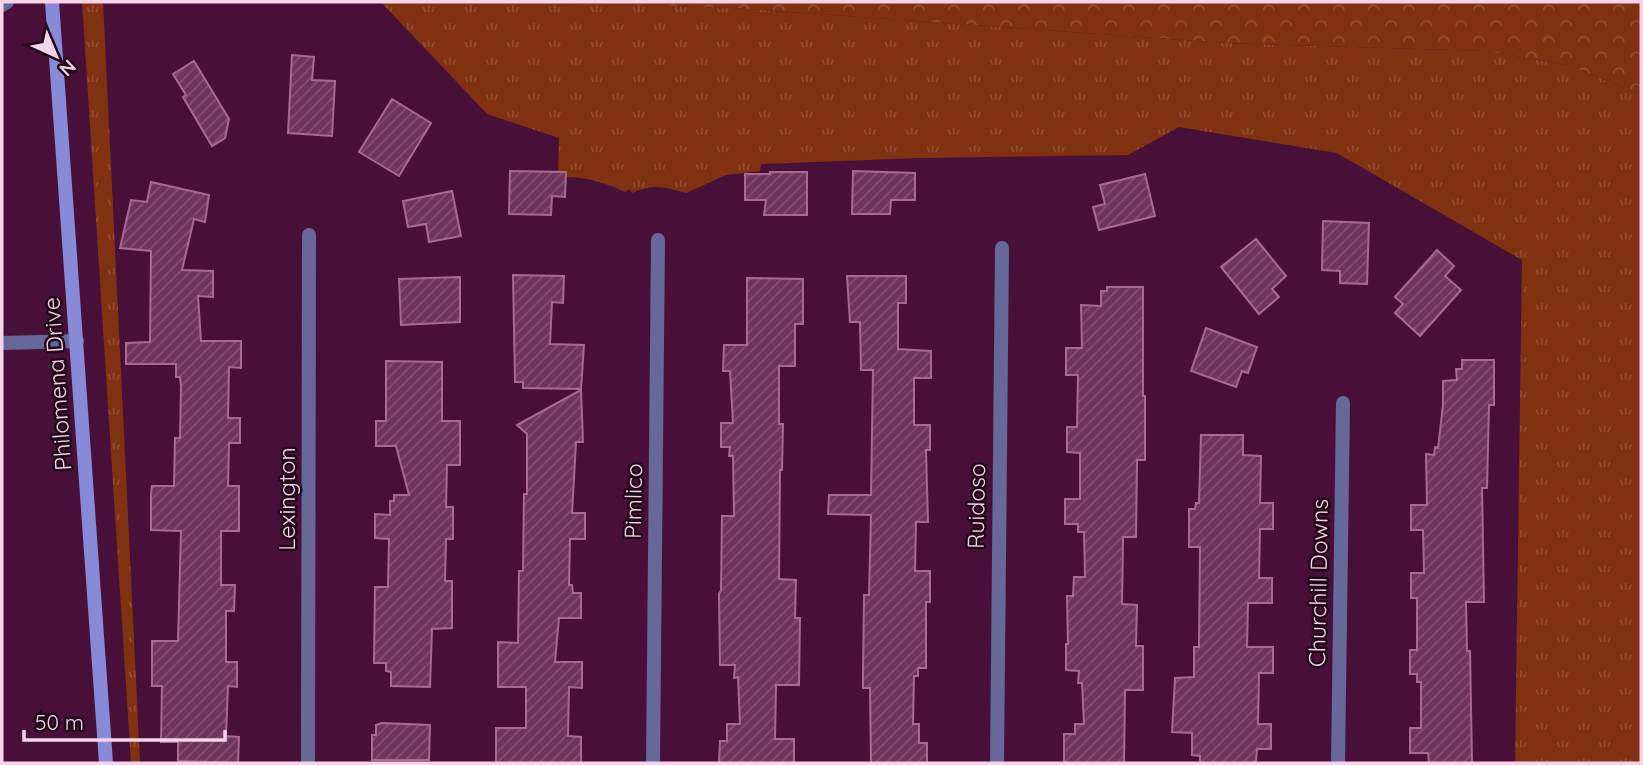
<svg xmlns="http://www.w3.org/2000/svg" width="1643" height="765" viewBox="0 0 1643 765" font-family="Quicksand,sans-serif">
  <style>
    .grass { fill: url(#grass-tufts) }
    .forest { fill: url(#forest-crowns) }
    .building { fill: url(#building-hatch); stroke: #a96993; stroke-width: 2 }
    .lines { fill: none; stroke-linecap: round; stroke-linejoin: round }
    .lane { stroke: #656898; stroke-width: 14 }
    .street { stroke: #656898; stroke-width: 14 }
    .secondary { stroke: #878ad7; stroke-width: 14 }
    .labels { text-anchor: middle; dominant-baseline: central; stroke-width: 5; stroke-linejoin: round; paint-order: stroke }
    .street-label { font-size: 23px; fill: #f8d4ea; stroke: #210819 }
  </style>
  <defs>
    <pattern id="grass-tufts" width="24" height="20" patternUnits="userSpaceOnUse" patternTransform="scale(1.75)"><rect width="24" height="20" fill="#80310f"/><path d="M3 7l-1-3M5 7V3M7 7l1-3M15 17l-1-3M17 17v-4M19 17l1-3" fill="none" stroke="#934e32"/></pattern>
    <pattern id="forest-crowns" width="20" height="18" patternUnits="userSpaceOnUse" patternTransform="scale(1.75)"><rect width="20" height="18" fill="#80310f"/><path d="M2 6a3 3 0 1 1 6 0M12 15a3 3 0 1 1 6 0" fill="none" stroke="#934e32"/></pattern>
    <pattern id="building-hatch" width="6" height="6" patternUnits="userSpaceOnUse" patternTransform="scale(1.75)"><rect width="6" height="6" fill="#6e345b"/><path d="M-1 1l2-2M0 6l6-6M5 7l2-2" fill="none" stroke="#835073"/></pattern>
  </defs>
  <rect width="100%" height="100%" fill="#481038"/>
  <path class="grass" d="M 82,2 L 103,2 L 140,763 L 131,763 Z
    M 381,2 L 535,2 L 734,8 L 1225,43 L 1486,51 L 1568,65 L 1641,95 L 1641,763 L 1515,763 L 1522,260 L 1337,153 L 1179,127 L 1128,155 L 920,158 L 761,164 L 760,171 L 726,175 L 686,193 C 665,187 654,183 632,193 L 629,189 L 625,192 C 606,183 587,177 566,177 L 566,172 L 558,172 L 559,138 L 487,114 Z"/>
  <path class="forest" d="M 535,2 L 1641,2 L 1641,95 L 1568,65 L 1486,51 L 1225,43 L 734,8 Z"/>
  <path class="building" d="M 292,55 L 314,57 L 312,80 L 335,81 L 332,136 L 288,133 Z
    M 194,61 L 229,119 L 225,138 L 212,146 L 183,97 L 186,95 L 173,74 Z
    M 392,99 L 431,123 L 399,176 L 359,152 Z
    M 510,171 L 566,172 L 565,197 L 552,196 L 551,215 L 509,214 Z
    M 853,171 L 915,173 L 915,200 L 891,200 L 890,214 L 852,214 Z
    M 770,172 L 807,172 L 807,215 L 764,215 L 766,200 L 745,200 L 745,174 L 770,174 Z
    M 1145,174 L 1155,216 L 1099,230 L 1093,207 L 1105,204 L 1100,185 Z
    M 151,182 L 209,195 L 205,222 L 194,219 L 182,270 L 213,271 L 213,297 L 198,296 L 201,341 L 241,341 L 241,368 L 229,367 L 228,418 L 240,418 L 240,443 L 229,443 L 228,486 L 239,486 L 239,531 L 221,531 L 221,585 L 235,585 L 234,611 L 226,611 L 226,662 L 237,662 L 237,687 L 228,686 L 226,736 L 239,737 L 238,763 L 178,761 L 178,742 L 161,742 L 162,686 L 152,686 L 152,641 L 178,641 L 181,531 L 151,530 L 151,494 L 152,486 L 174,486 L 175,438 L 180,438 L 181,386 L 180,377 L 176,377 L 176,364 L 126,364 L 126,343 L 150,342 L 151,251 L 120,248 L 131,200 L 147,202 Z
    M 452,191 L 461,236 L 429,242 L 426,224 L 408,227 L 403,201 Z
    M 1323,221 L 1369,223 L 1367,284 L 1340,283 L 1340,271 L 1322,270 Z
    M 1256,239 L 1286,276 L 1272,289 L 1279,297 L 1259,314 L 1221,267 Z
    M 1437,250 L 1454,266 L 1445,276 L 1461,290 L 1420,336 L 1395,313 L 1403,304 L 1395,297 Z
    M 513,275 L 564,276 L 563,303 L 552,302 L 550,344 L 584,345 L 581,389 L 523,388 L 523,382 L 515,382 Z
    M 847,276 L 906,276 L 906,303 L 898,303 L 898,349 L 931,351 L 931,378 L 914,378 L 914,425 L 930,425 L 930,450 L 926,450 L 928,522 L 916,522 L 915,571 L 930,571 L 930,602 L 926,602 L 926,668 L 918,668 L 918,676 L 914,676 L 913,724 L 919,724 L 919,743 L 927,743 L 927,763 L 871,763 L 870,688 L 863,688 L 863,676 L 864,595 L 869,595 L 871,515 L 828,514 L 829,495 L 871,495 L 873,370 L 861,370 L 860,322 L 850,322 Z
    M 460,277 L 460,322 L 401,325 L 399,279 Z
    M 747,278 L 803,279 L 803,324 L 795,324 L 795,366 L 779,366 L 779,424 L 783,424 L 782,470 L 780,470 L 779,579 L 796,580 L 795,618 L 800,618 L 799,685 L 776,685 L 775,739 L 794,739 L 794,763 L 719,763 L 720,741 L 727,741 L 727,724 L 740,724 L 738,677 L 734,678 L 735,665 L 720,665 L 719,594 L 721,590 L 722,516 L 734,516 L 733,456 L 729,456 L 730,447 L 721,447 L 721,423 L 733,423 L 730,371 L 723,371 L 724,345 L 747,345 Z
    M 1107,287 L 1143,287 L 1143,396 L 1145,396 L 1145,460 L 1137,460 L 1136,537 L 1123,537 L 1123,542 L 1122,604 L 1137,605 L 1136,646 L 1143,646 L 1143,690 L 1125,690 L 1124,763 L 1064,763 L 1064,734 L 1075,734 L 1075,724 L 1084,724 L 1082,683 L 1078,683 L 1079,671 L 1066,670 L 1066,644 L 1068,644 L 1067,596 L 1073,596 L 1074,577 L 1085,577 L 1084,532 L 1078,532 L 1078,524 L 1065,524 L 1065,499 L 1080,499 L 1080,453 L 1067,452 L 1067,427 L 1077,427 L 1078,375 L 1066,375 L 1066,348 L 1082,348 L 1081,305 L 1101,306 L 1101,291 L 1107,291 Z
    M 1206,328 L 1257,347 L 1248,373 L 1242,371 L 1236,387 L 1191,371 Z
    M 1462,360 L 1494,360 L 1494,405 L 1489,405 L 1487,488 L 1482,488 L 1484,602 L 1466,602 L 1467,651 L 1470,651 L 1472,763 L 1429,763 L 1428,753 L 1410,753 L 1410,728 L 1421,728 L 1421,682 L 1417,682 L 1417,674 L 1410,674 L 1410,650 L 1417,650 L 1417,598 L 1411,598 L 1411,573 L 1424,573 L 1423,530 L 1411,530 L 1411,505 L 1427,505 L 1426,454 L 1434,455 L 1435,447 L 1438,448 L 1443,405 L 1443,381 L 1457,380 L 1456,369 L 1462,369 Z
    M 386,361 L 442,362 L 442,421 L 460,421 L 460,465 L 447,465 L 446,507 L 453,507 L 453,539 L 446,539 L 445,581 L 452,581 L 452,628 L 432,629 L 430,687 L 391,686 L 391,672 L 386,671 L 386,663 L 374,663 L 375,587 L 388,587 L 389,539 L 375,538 L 375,514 L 390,515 L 390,501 L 394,501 L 394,495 L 409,495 L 396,446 L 376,446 L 376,421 L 386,421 Z
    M 581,390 L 583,442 L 576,442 L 572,513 L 585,513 L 585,539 L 570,539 L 569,585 L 572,585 L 573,593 L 581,593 L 581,618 L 559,618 L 555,662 L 582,662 L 582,688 L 569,687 L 568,736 L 581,737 L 581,763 L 496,763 L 496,728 L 526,728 L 526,687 L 498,687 L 498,642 L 518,643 L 519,571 L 523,571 L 524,494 L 527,494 L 527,434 L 517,425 Z
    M 1201,435 L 1243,435 L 1243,455 L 1261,456 L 1260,503 L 1273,503 L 1273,529 L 1260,529 L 1259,578 L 1272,578 L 1272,603 L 1248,603 L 1247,647 L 1273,647 L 1273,673 L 1259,673 L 1258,724 L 1271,724 L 1271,749 L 1257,749 L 1256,761 L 1252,763 L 1200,763 L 1200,756 L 1192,755 L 1192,733 L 1172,732 L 1175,678 L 1194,677 L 1194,647 L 1199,647 L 1200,547 L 1189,547 L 1189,509 L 1195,509 L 1196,503 L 1199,503 Z
    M 382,723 L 430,725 L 429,760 L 372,760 L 372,735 L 376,735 L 376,725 Z"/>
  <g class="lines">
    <path class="lane" d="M 2,5 L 7,2"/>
    <path class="street" d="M 2,343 L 77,341
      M 308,763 L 309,235
      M 653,763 L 658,240
      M 997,763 L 1002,248
      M 1338,763 L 1343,403"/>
    <path class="secondary" d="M 52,2 L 106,763"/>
  </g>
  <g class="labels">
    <g class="street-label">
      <text transform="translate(57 384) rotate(-94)">Philomena Drive</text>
      <text transform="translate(286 499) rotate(-90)">Lexington</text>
      <text transform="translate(633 501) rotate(-89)">Pimlico</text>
      <text transform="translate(976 506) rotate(-89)">Ruidoso</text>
      <text transform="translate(1318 583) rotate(-89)">Churchill Downs</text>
    </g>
  </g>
  <rect width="1643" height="765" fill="none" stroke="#f8d4ea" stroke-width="7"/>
  <g transform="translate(56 56) rotate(136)" stroke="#210819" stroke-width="5" paint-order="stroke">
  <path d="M0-5L12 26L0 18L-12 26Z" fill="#f8d4ea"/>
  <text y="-10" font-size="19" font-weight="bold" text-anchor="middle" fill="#f8d4ea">N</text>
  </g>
  <path d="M24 730v10h201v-10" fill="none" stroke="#f8d4ea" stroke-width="3.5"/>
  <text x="35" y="730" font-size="21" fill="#f8d4ea" stroke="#210819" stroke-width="5" paint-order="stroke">50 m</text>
</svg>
